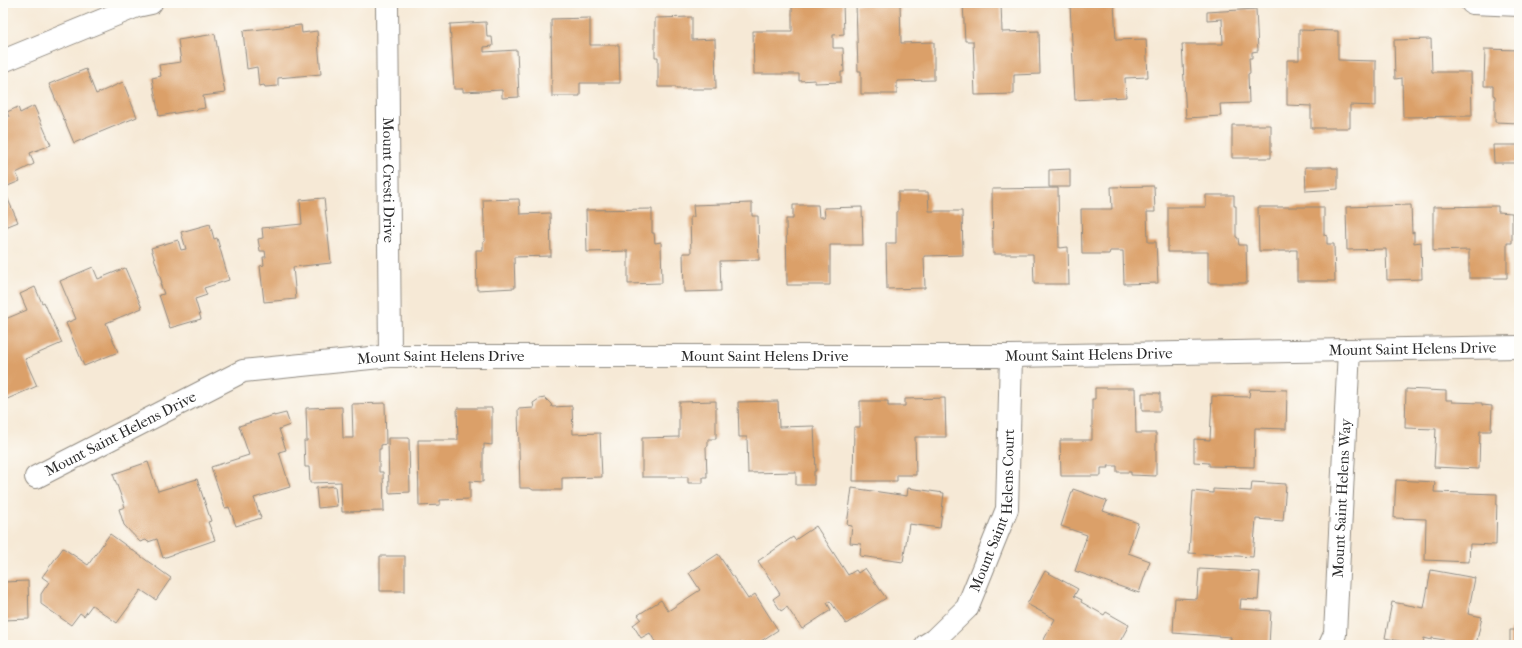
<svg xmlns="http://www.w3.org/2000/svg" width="1522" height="648" viewBox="0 0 1522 648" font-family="'IM FELL French Canon',serif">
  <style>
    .building { fill: #dba069 }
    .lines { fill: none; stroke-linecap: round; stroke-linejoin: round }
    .street-casing { stroke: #908a80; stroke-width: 24 }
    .secondary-casing { stroke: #908a80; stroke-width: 24 }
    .street { stroke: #fff; stroke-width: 22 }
    .secondary { stroke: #fff; stroke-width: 22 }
    .labels { text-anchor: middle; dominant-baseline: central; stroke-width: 4; stroke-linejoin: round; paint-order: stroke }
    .street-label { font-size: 15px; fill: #2b2b2b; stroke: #fdfcf7 }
  </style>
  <rect width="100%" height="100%" fill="#fdfcf7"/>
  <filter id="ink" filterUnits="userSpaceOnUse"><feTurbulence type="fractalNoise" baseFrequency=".025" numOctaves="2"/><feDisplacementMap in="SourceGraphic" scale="8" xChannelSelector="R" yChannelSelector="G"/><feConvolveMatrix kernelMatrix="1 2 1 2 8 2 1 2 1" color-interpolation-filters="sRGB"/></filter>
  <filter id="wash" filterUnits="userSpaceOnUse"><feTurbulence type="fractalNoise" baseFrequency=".012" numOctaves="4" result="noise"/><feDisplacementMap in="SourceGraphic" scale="16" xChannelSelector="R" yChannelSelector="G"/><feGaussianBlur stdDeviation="0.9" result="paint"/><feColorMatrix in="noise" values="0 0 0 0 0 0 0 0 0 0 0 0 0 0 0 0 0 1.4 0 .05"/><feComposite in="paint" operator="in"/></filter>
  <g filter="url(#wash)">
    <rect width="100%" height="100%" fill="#f6e9d6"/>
    <g id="blocks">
      <path class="building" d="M 792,3 L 843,3 L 844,34 L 833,35 L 833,48 L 843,48 L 844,72 L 841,72 L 841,82 L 815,83 L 815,80 L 799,81 L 799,74 L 754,74 L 753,31 L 792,31 Z
        M 900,3 L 901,43 L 934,42 L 934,80 L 897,81 L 897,94 L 861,94 L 861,71 L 858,71 L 856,4 Z
        M 963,3 L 1001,3 L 1002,32 L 1039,31 L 1040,74 L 1014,75 L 1014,94 L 975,95 L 973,41 L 965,41 Z
        M 1114,3 L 1116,40 L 1146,39 L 1148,77 L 1125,78 L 1126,97 L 1075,100 L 1070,5 Z
        M 1256,9 L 1258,51 L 1252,52 L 1252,58 L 1249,58 L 1250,73 L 1248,74 L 1249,103 L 1220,104 L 1221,116 L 1186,118 L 1182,44 L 1223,44 L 1222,19 L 1207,20 L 1207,12 Z
        M 692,17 L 692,40 L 715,39 L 716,89 L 676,89 L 676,87 L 658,87 L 658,57 L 655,57 L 655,18 Z
        M 590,18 L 590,45 L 619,45 L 620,83 L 580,83 L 580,96 L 552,96 L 551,19 Z
        M 486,22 L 487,37 L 492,37 L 493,46 L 484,47 L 484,52 L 517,50 L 519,97 L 502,98 L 502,90 L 463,92 L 463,89 L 454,89 L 450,24 Z
        M 301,25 L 302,33 L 317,31 L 321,74 L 278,78 L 278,86 L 265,87 L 264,85 L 259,86 L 257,67 L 247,69 L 243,31 Z
        M 1299,30 L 1338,31 L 1338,60 L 1376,61 L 1376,106 L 1350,105 L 1350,128 L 1311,128 L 1311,106 L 1287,105 L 1287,60 L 1299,60 Z
        M 215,34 L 225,93 L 203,96 L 205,108 L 159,116 L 152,78 L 161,76 L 159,65 L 181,62 L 178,40 Z
        M 1431,39 L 1432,72 L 1471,72 L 1472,116 L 1403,117 L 1402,78 L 1395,79 L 1394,40 Z
        M 1485,49 L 1519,50 L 1519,123 L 1495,122 L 1495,96 L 1493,95 L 1493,86 L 1484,86 Z
        M 86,69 L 96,94 L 123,82 L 137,117 L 74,143 L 49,84 Z
        M 34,106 L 51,145 L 30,153 L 34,164 L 16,173 L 20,181 L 3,188 L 3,119 L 9,117 L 7,112 L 18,107 L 20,113 Z
        M 1232,125 L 1271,125 L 1271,158 L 1232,158 Z
        M 1493,145 L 1519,145 L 1519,163 L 1494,163 Z
        M 1305,167 L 1332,167 L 1332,168 L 1338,168 L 1338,189 L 1306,191 Z
        M 1070,169 L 1070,187 L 1049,187 L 1049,170 Z
        M 1154,186 L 1155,212 L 1147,212 L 1148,242 L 1156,242 L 1158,283 L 1124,284 L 1123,251 L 1110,251 L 1109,254 L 1082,254 L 1081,209 L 1112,209 L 1111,187 Z
        M 1058,188 L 1059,248 L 1068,247 L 1069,284 L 1034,284 L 1033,254 L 993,254 L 992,189 Z
        M 898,192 L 928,192 L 929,211 L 962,211 L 963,255 L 924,256 L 925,288 L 887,289 L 886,243 L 896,243 L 896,212 L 898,212 Z
        M 6,195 L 18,222 L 3,228 L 3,197 Z
        M 1206,195 L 1234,195 L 1234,206 L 1236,206 L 1236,237 L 1238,238 L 1239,245 L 1246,245 L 1247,283 L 1208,283 L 1208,252 L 1168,252 L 1168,207 L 1206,207 Z
        M 324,198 L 331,263 L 293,267 L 296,299 L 264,302 L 260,266 L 264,265 L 263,257 L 266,257 L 265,251 L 260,251 L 258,239 L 263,238 L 262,228 L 302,224 L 300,200 Z
        M 519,199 L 520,214 L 550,213 L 551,256 L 514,257 L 515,288 L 477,290 L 476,250 L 483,250 L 483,242 L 485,241 L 483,200 Z
        M 752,203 L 752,216 L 758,216 L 759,260 L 720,261 L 721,291 L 684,292 L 683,253 L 691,253 L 690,217 L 694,217 L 693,205 Z
        M 793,205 L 818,205 L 819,217 L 825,217 L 824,208 L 862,207 L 863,245 L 830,245 L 830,285 L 787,285 L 786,219 L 793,219 Z
        M 1411,205 L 1412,233 L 1414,232 L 1414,243 L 1421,242 L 1422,279 L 1387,280 L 1386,249 L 1347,250 L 1346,207 Z
        M 1498,206 L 1498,212 L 1512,213 L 1512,243 L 1507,243 L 1507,278 L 1469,278 L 1469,250 L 1433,251 L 1433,207 Z
        M 1258,207 L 1324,207 L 1324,235 L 1327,236 L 1327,244 L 1334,244 L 1335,281 L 1297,281 L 1297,250 L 1291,250 L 1291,251 L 1259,251 Z
        M 652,209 L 652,233 L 654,233 L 655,243 L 661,242 L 662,283 L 628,284 L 628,251 L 587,252 L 586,210 Z
        M 210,224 L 214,239 L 217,238 L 229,280 L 204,288 L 207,295 L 195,299 L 201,319 L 170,328 L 159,295 L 164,294 L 160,283 L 162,283 L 151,248 L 178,240 L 181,250 L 186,249 L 181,232 Z
        M 93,267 L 98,279 L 125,268 L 142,308 L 106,323 L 118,352 L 84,366 L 66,323 L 76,319 L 60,281 Z
        M 35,287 L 42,303 L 44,302 L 62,343 L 25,359 L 37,386 L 5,400 L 3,395 L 3,320 L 27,310 L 20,294 Z
        M 1095,388 L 1135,388 L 1136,433 L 1156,433 L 1156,476 L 1131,475 L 1131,472 L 1117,472 L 1117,466 L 1108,466 L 1109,468 L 1101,468 L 1101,476 L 1061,476 L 1060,440 L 1092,440 L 1092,399 L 1095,399 Z
        M 1250,389 L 1287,390 L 1286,429 L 1255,428 L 1254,467 L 1209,466 L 1209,463 L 1194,462 L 1194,439 L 1210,440 L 1212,396 L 1249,397 Z
        M 1406,389 L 1446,391 L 1446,400 L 1452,400 L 1452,402 L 1482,403 L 1482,405 L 1492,406 L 1491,431 L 1480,431 L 1479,469 L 1434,467 L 1436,429 L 1405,428 Z
        M 1142,393 L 1160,393 L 1160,411 L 1142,411 Z
        M 545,398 L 551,404 L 552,407 L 572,406 L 573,434 L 600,433 L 602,477 L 562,478 L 562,490 L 533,490 L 530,488 L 520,488 L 518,409 L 534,408 L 533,403 L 539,399 Z
        M 945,398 L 946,437 L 915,437 L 916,475 L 897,475 L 897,481 L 853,481 L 854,427 L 860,427 L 860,401 L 888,401 L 888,406 L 905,406 L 905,399 Z
        M 716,401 L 716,439 L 708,439 L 708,446 L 706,447 L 707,477 L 703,477 L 703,483 L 688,483 L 688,477 L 642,477 L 642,438 L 679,437 L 679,402 Z
        M 778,401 L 779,427 L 814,426 L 816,471 L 814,471 L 814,485 L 796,485 L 796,472 L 748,473 L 747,437 L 739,437 L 738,402 Z
        M 385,403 L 386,444 L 381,445 L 381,449 L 379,449 L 379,472 L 383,472 L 384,511 L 342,512 L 341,482 L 310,483 L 309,467 L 305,467 L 304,441 L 307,441 L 306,408 L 342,407 L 343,438 L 353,438 L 352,404 Z
        M 457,408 L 492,408 L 492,445 L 484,444 L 484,449 L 483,449 L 483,482 L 470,481 L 470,499 L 440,500 L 440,505 L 419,506 L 418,440 L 458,440 Z
        M 286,413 L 290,425 L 279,429 L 286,450 L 279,452 L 290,487 L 254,498 L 261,518 L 236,526 L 229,507 L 225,508 L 211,467 L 249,455 L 239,426 L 274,415 L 274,416 Z
        M 388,438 L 409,438 L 410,492 L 389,493 Z
        M 148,462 L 158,491 L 197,479 L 211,521 L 208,522 L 215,540 L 163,558 L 157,539 L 148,542 L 146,540 L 140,542 L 124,525 L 119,509 L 125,507 L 113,474 Z
        M 1396,480 L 1435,482 L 1434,492 L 1497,494 L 1496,545 L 1470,544 L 1469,562 L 1425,560 L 1426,519 L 1394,518 Z
        M 1252,482 L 1286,484 L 1283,521 L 1256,519 L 1253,557 L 1189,553 L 1193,491 L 1213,493 L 1213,489 L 1251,491 Z
        M 335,486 L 337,506 L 318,508 L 316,488 Z
        M 852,488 L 907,496 L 908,488 L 944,493 L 940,528 L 909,524 L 903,562 L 860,556 L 861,544 L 850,543 L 852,526 L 847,525 Z
        M 1073,489 L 1107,501 L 1103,511 L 1138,523 L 1128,553 L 1150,561 L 1139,593 L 1075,571 L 1087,535 L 1061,526 Z
        M 816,526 L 848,575 L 856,570 L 858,573 L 865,568 L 886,598 L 846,624 L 830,601 L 827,603 L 831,610 L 802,629 L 787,607 L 781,611 L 773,599 L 780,594 L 758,561 L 793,537 L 795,540 Z
        M 110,534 L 171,578 L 156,600 L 141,590 L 117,623 L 92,605 L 84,616 L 80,613 L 71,625 L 41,604 L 41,594 L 49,582 L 42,577 L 63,548 L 88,565 Z
        M 718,554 L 748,599 L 755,594 L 778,630 L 755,645 L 743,645 L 741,642 L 736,645 L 705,645 L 703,641 L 698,645 L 657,645 L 650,633 L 641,638 L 633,625 L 641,619 L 638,615 L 661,600 L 668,611 L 700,590 L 689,573 Z
        M 380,556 L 405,556 L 405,591 L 380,591 Z
        M 1199,569 L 1260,572 L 1258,600 L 1241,599 L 1240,609 L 1271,611 L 1269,645 L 1230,645 L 1231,637 L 1173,633 L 1175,598 L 1197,599 Z
        M 1431,570 L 1475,578 L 1468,614 L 1482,617 L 1476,645 L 1432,638 L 1432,640 L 1424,638 L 1423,645 L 1418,645 L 1385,638 L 1392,602 L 1424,608 Z
        M 1045,571 L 1078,589 L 1074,596 L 1082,600 L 1081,602 L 1104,615 L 1106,612 L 1129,625 L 1118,645 L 1041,645 L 1055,619 L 1027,604 Z
        M 28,581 L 29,619 L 3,620 L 3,582 Z
        M 1510,630 L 1519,630 L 1519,645 L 1510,645 Z"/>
    </g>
  </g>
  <g filter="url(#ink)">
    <use href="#blocks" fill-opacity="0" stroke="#908a80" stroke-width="1"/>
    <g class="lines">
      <defs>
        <g id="street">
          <path id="s1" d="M 387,3 L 390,356"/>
          <path id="s2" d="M 36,477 L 243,371 L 390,356 L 1011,356 L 1519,347"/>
          <path id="s3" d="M 926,645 L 934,640 L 967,608 L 1007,509 L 1011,356"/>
          <path id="s4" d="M 1330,645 L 1335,634 L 1349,350"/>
        </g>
        <path id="secondary" d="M 1472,3 L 1519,5
          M 3,61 L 137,6 L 151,3"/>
      </defs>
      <use href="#street" class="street-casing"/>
      <use href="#secondary" class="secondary-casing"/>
      <use href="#street" class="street"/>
      <use href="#secondary" class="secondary"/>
    </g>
  </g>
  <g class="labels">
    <g class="street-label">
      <text stroke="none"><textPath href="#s1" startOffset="177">Mount Cresti Drive</textPath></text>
      <text stroke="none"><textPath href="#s2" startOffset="1403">Mount Saint Helens Drive</textPath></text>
      <text stroke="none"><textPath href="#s2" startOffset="1079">Mount Saint Helens Drive</textPath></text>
      <text stroke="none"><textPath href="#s2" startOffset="755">Mount Saint Helens Drive</textPath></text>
      <text stroke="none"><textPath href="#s2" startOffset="431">Mount Saint Helens Drive</textPath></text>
      <text stroke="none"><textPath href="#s2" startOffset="95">Mount Saint Helens Drive</textPath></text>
      <text stroke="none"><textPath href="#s4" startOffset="148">Mount Saint Helens Way</textPath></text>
      <text stroke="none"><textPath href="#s3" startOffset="158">Mount Saint Helens Court</textPath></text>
    </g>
  </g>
  <rect width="1522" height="648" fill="none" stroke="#fdfcf7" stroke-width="16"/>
</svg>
